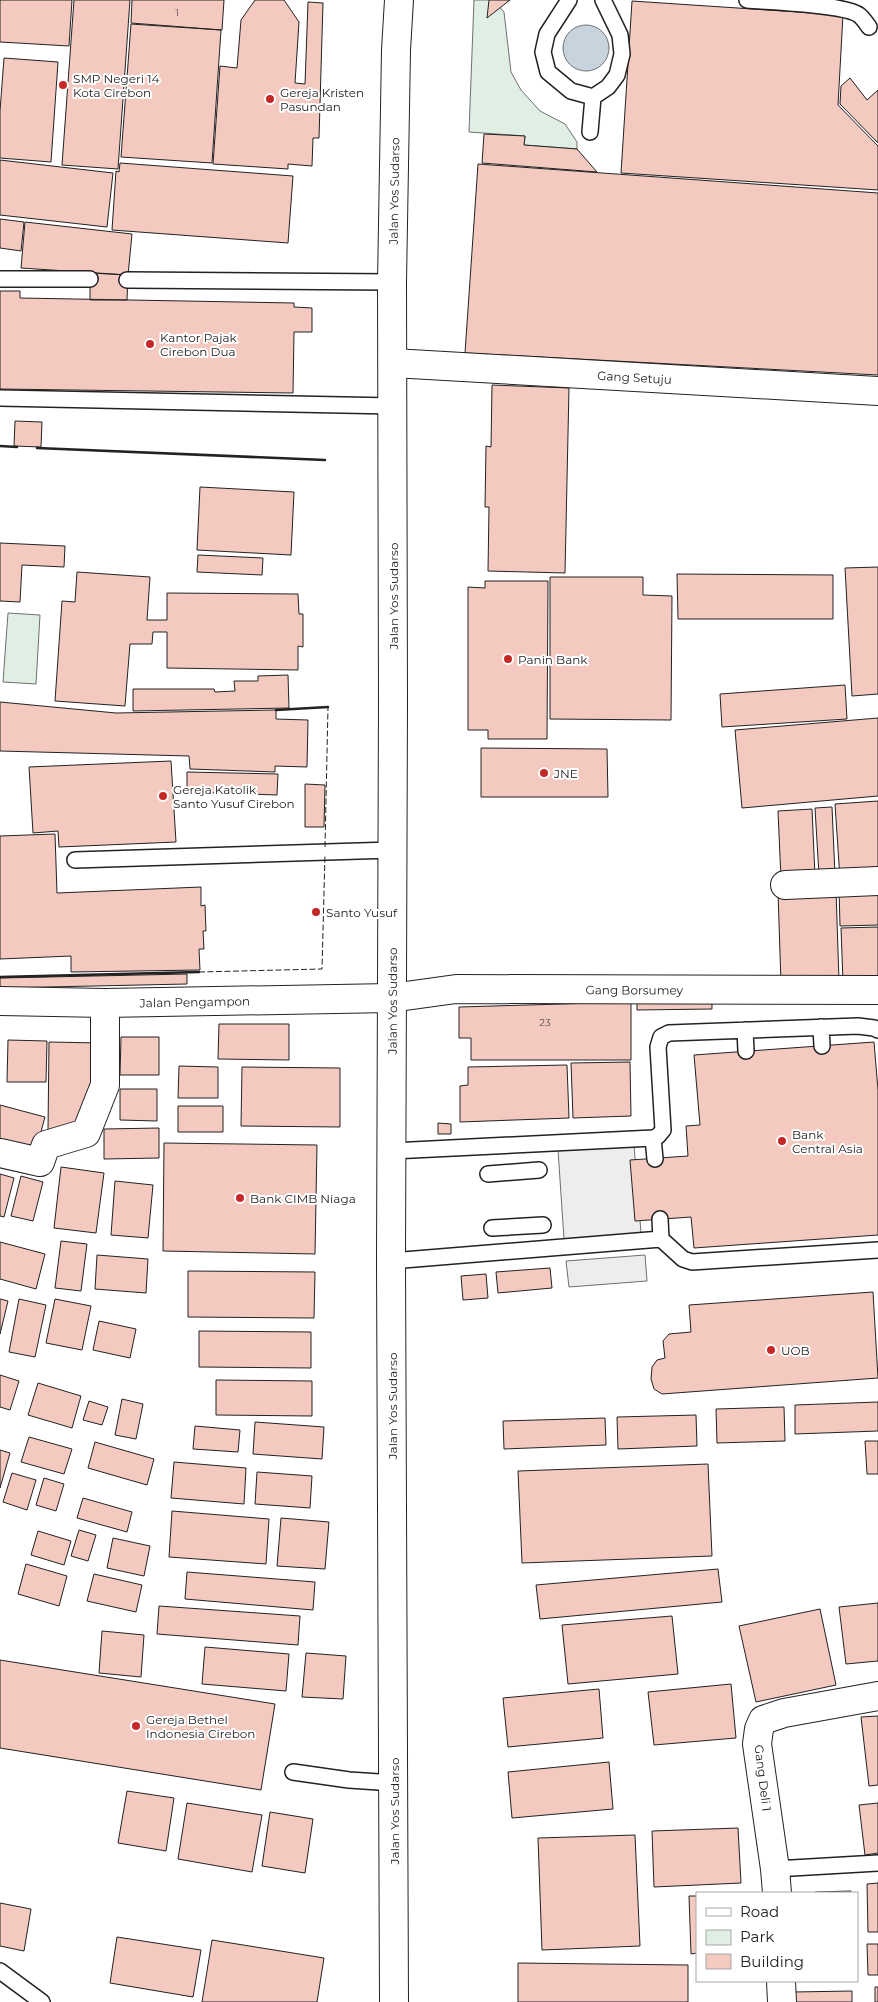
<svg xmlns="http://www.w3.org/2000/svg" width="878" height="2002" viewBox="0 0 878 2002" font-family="Montserrat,sans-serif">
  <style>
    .green { fill: #e0efe3; stroke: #6f6f6f }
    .parking { fill: #ededed; stroke: #6f6f6f }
    .water { fill: #c7d3dd; stroke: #6f6f6f }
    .building { fill: #f3c9c0; stroke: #222 }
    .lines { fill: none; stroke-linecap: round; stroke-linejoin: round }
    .service-casing { stroke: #222; stroke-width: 18 }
    .minor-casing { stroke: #222; stroke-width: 30 }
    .trunk-casing { stroke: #222; stroke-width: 30 }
    .service { stroke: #fff; stroke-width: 15 }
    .minor { stroke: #fff; stroke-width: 28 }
    .trunk { stroke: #fff; stroke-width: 28 }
    .fence { stroke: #222; stroke-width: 1; stroke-dasharray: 6 2.5; stroke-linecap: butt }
    .wall { stroke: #222; stroke-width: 2.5 }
    .poi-dot { fill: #c62828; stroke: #fff; stroke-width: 2 }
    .labels { text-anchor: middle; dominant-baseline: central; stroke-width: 4; stroke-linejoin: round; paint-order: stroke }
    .number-label { font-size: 10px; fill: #564c4a }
    .poi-label { font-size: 12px; fill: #222; stroke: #fff; text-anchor: start }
    .street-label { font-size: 12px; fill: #222; stroke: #fff }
  </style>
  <rect width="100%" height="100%" fill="#fff"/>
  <path class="green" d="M 474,0 L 494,0 L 504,12 L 511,72 L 521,90 L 540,111 L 565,124 L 577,142 L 577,149 L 524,145 L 525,136 L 469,132 Z
    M 8,613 L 40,615 L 36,684 L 3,682 Z"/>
  <path class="parking" d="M 634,1145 L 641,1233 L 564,1239 L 558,1150 Z
    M 645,1255 L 647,1281 L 569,1287 L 566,1261 Z"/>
  <path class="water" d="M563 48a23 23 0 1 1 46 0a23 23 0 1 1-46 0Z"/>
  <path class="building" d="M 0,0 L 72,0 L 69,46 L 0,42 Z
    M 74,0 L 130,0 L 118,169 L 62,165 Z
    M 132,0 L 224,0 L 222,30 L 131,23 Z
    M 255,0 L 284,0 L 299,22 L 295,83 L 305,84 L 308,2 L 323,3 L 319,138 L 313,138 L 312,166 L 288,164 L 288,169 L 213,164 L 220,66 L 237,68 L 241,20 Z
    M 489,0 L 510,0 L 487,18 Z
    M 632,1 L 843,15 L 838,105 L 878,146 L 878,190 L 621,173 Z
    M 131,24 L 221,30 L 212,163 L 121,157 Z
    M 4,58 L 58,62 L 51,162 L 0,158 L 0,111 Z
    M 850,78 L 867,100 L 878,90 L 878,143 L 840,104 L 841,86 Z
    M 484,134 L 525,136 L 524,145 L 577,149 L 597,172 L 482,163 Z
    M 0,160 L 113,173 L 107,227 L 0,215 Z
    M 120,163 L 293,176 L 288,243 L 112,230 L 116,171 L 119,172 Z
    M 478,164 L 878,193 L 878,375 L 465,353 Z
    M 0,219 L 24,222 L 21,251 L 0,248 Z
    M 25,222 L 132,234 L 128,275 L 21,268 Z
    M 90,273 L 128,275 L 127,300 L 90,300 Z
    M 0,291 L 20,291 L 20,298 L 294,303 L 294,307 L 312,308 L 312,332 L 294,332 L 293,393 L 0,389 Z
    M 492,385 L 569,388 L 565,573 L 488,571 L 489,507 L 485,507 L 486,446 L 491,447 Z
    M 15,421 L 42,422 L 41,447 L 14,446 Z
    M 200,487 L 294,492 L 291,555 L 197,550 Z
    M 0,543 L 65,546 L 64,567 L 22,565 L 20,602 L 0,601 Z
    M 198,555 L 263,558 L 262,575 L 197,572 Z
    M 878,567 L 878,694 L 852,696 L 845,568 Z
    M 77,572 L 150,577 L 147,620 L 167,620 L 167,593 L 298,594 L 299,614 L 303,614 L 303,647 L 298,646 L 298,670 L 167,668 L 167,632 L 153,632 L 152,644 L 130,644 L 125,706 L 55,701 L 62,601 L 75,602 Z
    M 677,574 L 833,575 L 833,619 L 678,619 Z
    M 550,577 L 643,577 L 643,595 L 672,596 L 671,720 L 550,719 Z
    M 485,581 L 548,581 L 547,739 L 488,739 L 488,730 L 468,730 L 468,587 L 485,588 Z
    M 288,675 L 289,708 L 133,711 L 133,689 L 214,689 L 215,692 L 235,691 L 234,681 L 258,681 L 258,676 Z
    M 845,685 L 847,719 L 722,727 L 720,694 Z
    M 0,702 L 116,713 L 276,710 L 276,719 L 308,720 L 307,767 L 275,766 L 275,772 L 190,769 L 189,756 L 0,751 Z
    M 878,718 L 878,796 L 742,808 L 735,730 Z
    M 481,748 L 607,749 L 608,797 L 481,797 Z
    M 171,761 L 176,842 L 59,847 L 58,831 L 33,833 L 29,767 Z
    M 187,772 L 278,774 L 277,795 L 187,792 Z
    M 305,784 L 325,785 L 324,827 L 305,827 Z
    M 878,801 L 878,877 L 840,879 L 835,804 Z
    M 832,807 L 835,875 L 819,875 L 815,808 Z
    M 812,809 L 815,877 L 781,879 L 778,811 Z
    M 55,834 L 57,893 L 201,887 L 201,906 L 205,905 L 206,931 L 203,931 L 204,949 L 199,949 L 200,970 L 71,972 L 71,956 L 0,959 L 0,836 Z
    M 839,889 L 878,889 L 878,925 L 840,926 Z
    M 836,890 L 839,981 L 781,983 L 778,893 Z
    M 878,927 L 878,981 L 843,982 L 841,928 Z
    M 187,974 L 187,984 L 0,988 L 0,978 Z
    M 712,996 L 712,1009 L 637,1010 L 637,997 Z
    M 631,1002 L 631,1060 L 471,1060 L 471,1038 L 459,1038 L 459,1007 Z
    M 219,1024 L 289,1024 L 289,1060 L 218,1059 Z
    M 121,1037 L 159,1037 L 159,1075 L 120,1075 Z
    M 8,1040 L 47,1041 L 46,1082 L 7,1082 Z
    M 49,1042 L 101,1043 L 101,1074 L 80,1129 L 48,1130 Z
    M 874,1042 L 878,1090 L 878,1235 L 694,1248 L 691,1217 L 635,1221 L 630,1160 L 688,1156 L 686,1126 L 700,1125 L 694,1055 Z
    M 630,1062 L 631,1116 L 573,1118 L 571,1063 Z
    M 567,1065 L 569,1118 L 460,1122 L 460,1086 L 468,1085 L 468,1067 Z
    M 179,1066 L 218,1067 L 218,1098 L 178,1098 Z
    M 242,1067 L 340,1068 L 340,1127 L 241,1126 Z
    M 120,1089 L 157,1089 L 157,1121 L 120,1120 Z
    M 0,1105 L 45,1117 L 35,1154 L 0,1144 Z
    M 178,1106 L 223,1106 L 223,1132 L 178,1132 Z
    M 438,1123 L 451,1124 L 451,1134 L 438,1134 Z
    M 159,1128 L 159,1158 L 104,1159 L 104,1129 Z
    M 164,1143 L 317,1145 L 315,1254 L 163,1251 Z
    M 61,1167 L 104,1173 L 96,1233 L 54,1228 Z
    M 0,1174 L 14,1178 L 4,1217 L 0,1216 Z
    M 21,1176 L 43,1182 L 33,1221 L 11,1216 Z
    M 115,1181 L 153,1185 L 148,1238 L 111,1235 Z
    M 61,1241 L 87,1244 L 81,1291 L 55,1288 Z
    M 0,1242 L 45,1254 L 36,1289 L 0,1279 Z
    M 97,1255 L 148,1259 L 146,1293 L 95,1289 Z
    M 550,1268 L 552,1288 L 498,1293 L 496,1272 Z
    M 188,1271 L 315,1272 L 314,1318 L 188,1317 Z
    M 486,1274 L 488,1298 L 463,1300 L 461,1276 Z
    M 873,1292 L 878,1378 L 662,1394 L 654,1389 L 651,1379 L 652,1367 L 657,1360 L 665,1358 L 663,1341 L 669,1334 L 691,1332 L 689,1305 Z
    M 0,1299 L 8,1301 L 0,1334 Z
    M 19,1299 L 46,1305 L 35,1357 L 9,1352 Z
    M 55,1299 L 91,1306 L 82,1350 L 46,1343 Z
    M 99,1321 L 136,1329 L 130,1358 L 93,1350 Z
    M 199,1331 L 311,1332 L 311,1368 L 199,1367 Z
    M 0,1375 L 19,1381 L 10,1410 L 0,1407 Z
    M 216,1380 L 312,1381 L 312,1416 L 216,1415 Z
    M 38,1383 L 81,1396 L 72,1428 L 28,1415 Z
    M 122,1399 L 143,1404 L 136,1439 L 115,1435 Z
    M 89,1401 L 108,1407 L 102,1425 L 83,1420 Z
    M 878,1402 L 878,1431 L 795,1434 L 795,1405 Z
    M 784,1407 L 785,1441 L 717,1443 L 716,1409 Z
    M 696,1415 L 697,1446 L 618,1449 L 617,1417 Z
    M 605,1418 L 606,1445 L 504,1449 L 503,1421 Z
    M 255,1422 L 324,1427 L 322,1459 L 253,1454 Z
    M 195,1426 L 240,1430 L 238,1452 L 193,1449 Z
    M 29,1437 L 72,1449 L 64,1474 L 21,1462 Z
    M 865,1441 L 878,1441 L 878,1474 L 867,1474 Z
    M 95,1442 L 154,1459 L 147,1485 L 88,1468 Z
    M 0,1450 L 10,1453 L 0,1488 Z
    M 174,1462 L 246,1468 L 244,1504 L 171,1498 Z
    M 708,1464 L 712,1556 L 522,1563 L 518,1471 Z
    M 257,1472 L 312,1476 L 310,1508 L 255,1504 Z
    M 12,1473 L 36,1480 L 27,1510 L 3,1502 Z
    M 44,1478 L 64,1484 L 56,1511 L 36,1505 Z
    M 83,1498 L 132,1512 L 127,1532 L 77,1518 Z
    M 172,1511 L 269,1519 L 266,1564 L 169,1557 Z
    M 281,1518 L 329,1522 L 325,1569 L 277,1566 Z
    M 79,1530 L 96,1535 L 88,1561 L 71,1556 Z
    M 38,1531 L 71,1541 L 64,1565 L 31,1555 Z
    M 113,1538 L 150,1546 L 144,1576 L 107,1568 Z
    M 26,1564 L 67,1576 L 59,1606 L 18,1594 Z
    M 718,1569 L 722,1602 L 540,1619 L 536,1585 Z
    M 187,1572 L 315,1582 L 313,1610 L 185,1599 Z
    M 94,1574 L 142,1585 L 136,1612 L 87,1601 Z
    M 878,1603 L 878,1661 L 846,1664 L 839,1607 Z
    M 159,1606 L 300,1616 L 298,1645 L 157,1634 Z
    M 820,1609 L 836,1685 L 756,1702 L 739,1626 Z
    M 672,1616 L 678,1674 L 568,1684 L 562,1625 Z
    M 102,1631 L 144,1635 L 141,1677 L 99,1673 Z
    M 205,1647 L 289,1654 L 286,1691 L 202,1684 Z
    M 306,1653 L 346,1656 L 343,1699 L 302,1697 Z
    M 0,1660 L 275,1704 L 261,1790 L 0,1748 Z
    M 731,1684 L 736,1738 L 654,1745 L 648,1692 Z
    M 599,1689 L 603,1738 L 508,1747 L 503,1698 Z
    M 878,1716 L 878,1785 L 869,1786 L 861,1717 Z
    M 609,1762 L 613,1809 L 512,1818 L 508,1772 Z
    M 127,1791 L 174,1798 L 166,1851 L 118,1843 Z
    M 187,1803 L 262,1815 L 252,1872 L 178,1859 Z
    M 878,1803 L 878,1853 L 865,1855 L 859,1805 Z
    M 270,1812 L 313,1819 L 305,1873 L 262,1866 Z
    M 738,1828 L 741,1883 L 654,1887 L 652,1831 Z
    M 635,1835 L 640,1946 L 542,1950 L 538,1838 Z
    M 878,1883 L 878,1932 L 868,1932 L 867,1884 Z
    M 851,1891 L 851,1893 L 815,1893 L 815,1892 Z
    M 689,1896 L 697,1896 L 697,1953 L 691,1954 Z
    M 0,1903 L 31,1909 L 24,1951 L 0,1946 Z
    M 117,1937 L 201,1950 L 193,1997 L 110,1983 Z
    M 212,1940 L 324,1958 L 317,2002 L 202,2002 Z
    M 867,1944 L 878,1944 L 878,1975 L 868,1975 Z
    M 518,1963 L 688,1965 L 688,2002 L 518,2002 Z
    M 875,1987 L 878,1987 L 878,2002 L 875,2002 Z
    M 852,1991 L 852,2002 L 794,2002 L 793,1992 Z"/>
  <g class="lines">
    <defs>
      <path id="service" d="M 569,0 L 547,34 L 543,52 L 548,72 L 571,91 L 593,97 L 590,132
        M 747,0 C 770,2 844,4 859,15 C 863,18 866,23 869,27
        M 593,97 L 608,87 L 617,75 L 622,54 L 620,35 L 603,0
        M 0,279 L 90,279
        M 127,280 L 392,282
        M 0,398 L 393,406
        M 75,860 L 392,850
        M 821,1027 L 822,1046
        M 745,1030 L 746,1051
        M 653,1138 L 655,1159
        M 392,1151 L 653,1138 L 658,1136 L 663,1130 L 658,1047 L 661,1037 L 669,1033 L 858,1026 L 874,1028 L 878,1030
        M 488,1174 L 539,1170
        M 660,1219 L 661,1239 L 683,1259 L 692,1262 L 878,1250
        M 492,1228 L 543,1225
        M 391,1261 L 661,1239
        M 293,1772 L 349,1780 L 394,1783
        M 775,1869 L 878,1863
        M 0,1971 L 42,2002"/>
      <g id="minor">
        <path id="s1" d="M 393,363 L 878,391"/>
        <path d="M 785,885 L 878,881"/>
        <path id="s2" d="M 0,1001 L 105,1003 L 391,998 L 456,989 L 878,990"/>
        <path d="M 0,1153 L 40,1162 L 46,1145 L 86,1133 L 105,1085 L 105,1003"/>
        <path d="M 777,1893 L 775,1869 L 757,1744 L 759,1729 L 763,1720 L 784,1713 L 878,1696"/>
        <path d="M 781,1981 L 782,2002"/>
      </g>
      <g id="trunk">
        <path id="s3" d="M 394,2002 L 391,1261 L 393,702 L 392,282 L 396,50 L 399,0"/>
      </g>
    </defs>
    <use href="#service" class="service-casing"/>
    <use href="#minor" class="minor-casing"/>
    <use href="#trunk" class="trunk-casing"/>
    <use href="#service" class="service"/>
    <use href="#minor" class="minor"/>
    <use href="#trunk" class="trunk"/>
    <path class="fence" d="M 325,847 L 328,707
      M 199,972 L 322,969 L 325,854"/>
    <path class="wall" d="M 0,446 L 17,447
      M 37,448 L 325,460
      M 276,710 L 328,707
      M 0,977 L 199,972"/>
  </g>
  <g class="poi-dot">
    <circle cx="63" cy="85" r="5"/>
    <circle cx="270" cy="99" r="5"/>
    <circle cx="150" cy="344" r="5"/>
    <circle cx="508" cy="659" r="5"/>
    <circle cx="544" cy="773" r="5"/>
    <circle cx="163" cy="796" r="5"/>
    <circle cx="316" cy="912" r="5"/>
    <circle cx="782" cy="1141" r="5"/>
    <circle cx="240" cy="1198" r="5"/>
    <circle cx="771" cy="1350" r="5"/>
    <circle cx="136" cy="1726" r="5"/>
  </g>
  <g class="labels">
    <g class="number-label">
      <text x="177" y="12">1</text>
      <text x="545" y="1022">23</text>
    </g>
    <g class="poi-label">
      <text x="73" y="78">SMP Negeri 14<tspan x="73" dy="14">Kota Cirebon</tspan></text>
      <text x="280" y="92">Gereja Kristen<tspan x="280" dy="14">Pasundan</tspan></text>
      <text x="160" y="337">Kantor Pajak<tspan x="160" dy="14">Cirebon Dua</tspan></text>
      <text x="518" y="659">Panin Bank</text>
      <text x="554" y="773">JNE</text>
      <text x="173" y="789">Gereja Katolik<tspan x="173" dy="14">Santo Yusuf Cirebon</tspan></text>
      <text x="326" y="912">Santo Yusuf</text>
      <text x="792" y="1134">Bank<tspan x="792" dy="14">Central Asia</tspan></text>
      <text x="250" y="1198">Bank CIMB Niaga</text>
      <text x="781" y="1350">UOB</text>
      <text x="146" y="1719">Gereja Bethel<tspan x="146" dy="14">Indonesia Cirebon</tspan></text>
    </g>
    <g class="street-label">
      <text stroke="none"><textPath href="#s3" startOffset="1811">Jalan Yos Sudarso</textPath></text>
      <text stroke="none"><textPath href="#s1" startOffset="242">Gang Setuju</textPath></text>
      <text transform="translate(393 596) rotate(-90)">Jalan Yos Sudarso</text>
      <text stroke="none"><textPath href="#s2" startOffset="635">Gang Borsumey</textPath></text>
      <text stroke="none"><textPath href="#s2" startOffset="195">Jalan Pengampon</textPath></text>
      <text stroke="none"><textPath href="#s3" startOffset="1001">Jalan Yos Sudarso</textPath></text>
      <text transform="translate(392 1406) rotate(-90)">Jalan Yos Sudarso</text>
      <text transform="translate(763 1778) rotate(83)">Gang Deli 1</text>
      <text transform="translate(394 1811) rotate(-90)">Jalan Yos Sudarso</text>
    </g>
  </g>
  <rect x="696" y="1892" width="162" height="90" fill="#ffffff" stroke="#a7a7a7"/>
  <rect x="706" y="1908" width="25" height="8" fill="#ffffff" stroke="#a7a7a7"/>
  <text x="740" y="1917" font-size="15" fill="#222222">Road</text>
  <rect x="706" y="1930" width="25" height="15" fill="#e0efe3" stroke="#a7a7a7"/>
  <text x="740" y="1942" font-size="15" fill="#222222">Park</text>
  <rect x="706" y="1954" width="25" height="15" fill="#f3c9c0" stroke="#a7a7a7"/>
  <text x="740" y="1967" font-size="15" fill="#222222">Building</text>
</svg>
